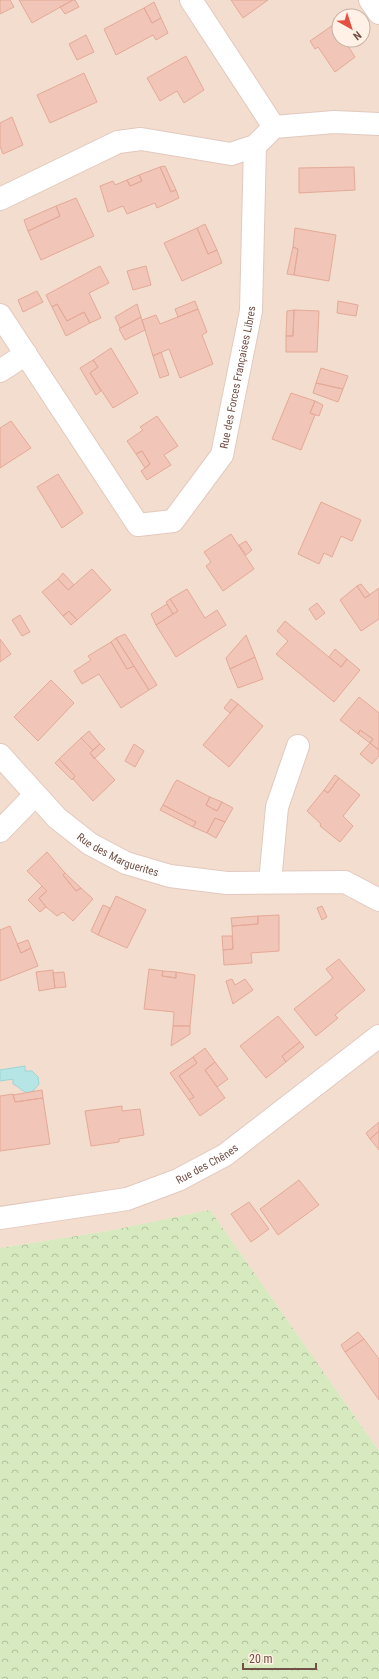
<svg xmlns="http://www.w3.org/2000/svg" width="379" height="1679" viewBox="0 0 379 1679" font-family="'Roboto Condensed',sans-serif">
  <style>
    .residential { fill: #f3ddce; fill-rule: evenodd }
    .forest { fill: url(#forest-crowns) }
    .water { fill: #b5e5e4; stroke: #9bd6d6 }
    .building { fill: #f1c5b7; stroke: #e4a998 }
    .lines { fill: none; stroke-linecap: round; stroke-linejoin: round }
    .street-casing { stroke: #e2c9bf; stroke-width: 24 }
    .street { stroke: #fff; stroke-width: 22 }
    .labels { text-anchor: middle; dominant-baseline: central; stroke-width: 4; stroke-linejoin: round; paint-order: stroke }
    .street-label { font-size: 11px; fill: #725047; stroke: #fff1e5 }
  </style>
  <defs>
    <pattern id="forest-crowns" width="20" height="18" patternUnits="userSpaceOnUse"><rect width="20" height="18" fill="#d6e9bf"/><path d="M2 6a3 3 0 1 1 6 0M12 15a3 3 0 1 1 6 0" fill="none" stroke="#b2bf9d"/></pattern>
  </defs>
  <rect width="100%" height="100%" fill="#fcece0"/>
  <path class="residential" d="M 0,0 L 379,0 L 379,1451 L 210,1210 L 108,1231 L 0,1248 ZM 339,16 L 363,16 L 363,40 L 339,40 Z"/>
  <path class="forest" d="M 210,1210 L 379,1451 L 379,1679 L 0,1679 L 0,1248 L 108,1231 Z"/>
  <path class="water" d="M 25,1066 L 25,1071 L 32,1071 L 38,1077 L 39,1084 L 33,1091 C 23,1095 22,1088 13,1084 L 13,1079 L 0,1081 L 0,1070 Z"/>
  <path class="building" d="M 0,0 L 10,0 L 14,7 L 0,14 Z
    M 19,0 L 73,0 L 32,23 Z
    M 73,0 L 75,0 L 79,7 L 65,14 L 60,7 Z
    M 231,0 L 268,0 L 243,18 Z
    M 154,2 L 161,18 L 152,23 L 144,8 Z
    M 144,8 L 152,23 L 161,18 L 168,33 L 156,40 L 153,35 L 116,55 L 104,29 Z
    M 333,25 L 339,33 L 339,40 L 344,40 L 355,57 L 335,72 L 318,47 L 315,49 L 310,41 Z
    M 86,35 L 94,52 L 77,60 L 69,44 Z
    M 186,56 L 204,90 L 184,103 L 177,91 L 160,101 L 147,78 Z
    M 84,73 L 97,102 L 50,123 L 37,95 Z
    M 12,117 L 23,145 L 3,154 L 0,146 L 0,123 Z
    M 165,166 L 176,190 L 171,192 L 160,167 Z
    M 160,167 L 171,192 L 176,190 L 179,198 L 157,208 L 155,203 L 127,214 L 123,206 L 108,212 L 100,186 L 113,181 L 115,185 L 127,180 L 130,186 L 142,181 L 139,175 Z
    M 354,167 L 355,190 L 299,193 L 299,168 Z
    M 139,175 L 142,181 L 130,186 L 127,180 Z
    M 76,198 L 94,236 L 41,260 L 28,231 L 60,216 L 56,206 Z
    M 56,206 L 60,216 L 28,231 L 24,220 Z
    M 205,224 L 217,250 L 208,254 L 197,228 Z
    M 197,228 L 208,254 L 217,250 L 222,263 L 182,281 L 164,243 Z
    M 295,228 L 336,235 L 329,281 L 294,275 L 298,249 L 293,247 Z
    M 293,247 L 298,249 L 294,275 L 287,274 Z
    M 100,266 L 109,283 L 89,293 L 101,318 L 90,323 L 84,312 L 67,321 L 57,304 L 52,307 L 46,295 Z
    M 146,266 L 151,285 L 133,290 L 127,271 Z
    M 37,291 L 43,302 L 23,312 L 18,300 Z
    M 195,301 L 198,309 L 178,317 L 175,309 Z
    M 338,301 L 358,305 L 356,316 L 337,313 Z
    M 57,304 L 67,321 L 84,312 L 90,323 L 66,336 L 52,307 Z
    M 137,304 L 141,317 L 120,328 L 115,317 Z
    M 198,309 L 207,332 L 202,335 L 213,364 L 180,378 L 169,349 L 153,356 L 142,320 L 156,315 L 160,324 Z
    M 294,310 L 293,336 L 286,336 L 287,311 Z
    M 294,310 L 319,311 L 317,352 L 286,352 L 286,336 L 293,336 Z
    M 141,317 L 145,330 L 125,340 L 119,329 Z
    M 111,348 L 138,393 L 113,408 L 90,373 L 98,367 L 93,360 Z
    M 161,352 L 169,375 L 160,378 L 153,356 Z
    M 93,360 L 98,367 L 90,373 L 101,391 L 96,395 L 80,368 Z
    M 321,368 L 348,376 L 343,389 L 316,383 Z
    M 316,383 L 343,389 L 338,402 L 313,393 Z
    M 291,393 L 315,401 L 310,413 L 315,415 L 301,450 L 272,439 Z
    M 315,401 L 323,405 L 319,416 L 310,413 Z
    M 157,416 L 178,446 L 164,455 L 171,465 L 147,480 L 141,471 L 150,464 L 142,451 L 136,454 L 127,441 L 143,430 L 140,427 Z
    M 11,421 L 31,448 L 0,468 L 0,428 Z
    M 142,451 L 150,464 L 145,468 L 136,454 Z
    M 58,474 L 83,513 L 62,528 L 37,487 Z
    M 321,502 L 361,520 L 352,541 L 341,536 L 332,557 L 324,553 L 319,564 L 298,554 Z
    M 231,534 L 254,569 L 223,591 L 206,566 L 211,562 L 204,552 Z
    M 246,541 L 252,550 L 246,555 L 239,545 Z
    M 92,569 L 111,590 L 77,620 L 69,611 L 63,616 L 42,592 L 58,579 L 68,590 Z
    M 63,573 L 74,585 L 68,590 L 58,579 Z
    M 361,584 L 370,595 L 365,598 L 357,586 Z
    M 357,586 L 365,598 L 379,588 L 379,619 L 361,631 L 340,600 Z
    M 187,589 L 205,618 L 217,610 L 226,625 L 176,657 L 156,625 L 178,611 L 170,599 Z
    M 170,599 L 178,611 L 173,614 L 166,602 Z
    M 317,603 L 325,613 L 316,620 L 309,609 Z
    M 167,604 L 173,614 L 156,625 L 151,614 Z
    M 69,611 L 77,620 L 71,625 L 63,616 Z
    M 20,615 L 30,632 L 22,636 L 12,620 Z
    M 285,621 L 341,667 L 347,659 L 360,670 L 334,702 L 276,654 L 288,641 L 277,631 Z
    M 125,634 L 157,685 L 149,690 L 116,638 Z
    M 246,635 L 255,657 L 230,669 L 226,658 Z
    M 116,638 L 134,666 L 127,669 L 111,642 Z
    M 0,639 L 11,654 L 0,662 Z
    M 111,642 L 127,669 L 134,666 L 149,690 L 121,708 L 99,674 L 82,684 L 74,671 L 91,660 L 88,656 Z
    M 335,649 L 347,659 L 341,667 L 329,657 Z
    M 255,657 L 263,679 L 238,688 L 230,669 Z
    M 51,680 L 74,703 L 38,741 L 14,717 Z
    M 359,697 L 379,713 L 379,750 L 370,743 L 373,739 L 360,730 L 358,734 L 340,720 Z
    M 231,699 L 238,704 L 230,713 L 224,708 Z
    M 238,704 L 263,726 L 229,767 L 203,745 Z
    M 360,730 L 373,739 L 370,743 L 358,734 Z
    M 89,731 L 100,744 L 93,750 L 81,738 Z
    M 81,738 L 93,750 L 90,753 L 115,780 L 93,801 L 73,779 L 75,776 L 59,759 Z
    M 370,743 L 379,750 L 379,756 L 372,764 L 360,754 Z
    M 100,744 L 105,749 L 94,759 L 90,753 Z
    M 134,744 L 144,751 L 135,767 L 125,761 Z
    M 59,759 L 75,776 L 72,780 L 55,763 Z
    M 335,775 L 339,778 L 328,793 L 324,790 Z
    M 339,778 L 360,795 L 343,816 L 353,826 L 340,842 L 320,826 L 321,824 L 307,811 L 324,790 L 328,793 Z
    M 177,780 L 210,797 L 206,805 L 217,811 L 222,802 L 233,808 L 225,822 L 215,818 L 207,833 L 193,827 L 196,822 L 163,805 L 175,782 Z
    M 210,797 L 222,802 L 217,811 L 206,805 Z
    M 163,805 L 196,822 L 193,827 L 160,810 Z
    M 215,818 L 225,822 L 216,838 L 207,833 Z
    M 47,852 L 65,873 L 63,875 L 76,891 L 81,888 L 93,899 L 73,921 L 63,912 L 57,916 L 46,907 L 39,898 L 47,891 L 27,871 Z
    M 65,873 L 81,888 L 76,891 L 63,875 Z
    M 42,886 L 47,891 L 39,898 L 46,907 L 40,912 L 28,900 Z
    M 116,896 L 146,910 L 127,948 L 98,935 Z
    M 103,905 L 110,908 L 98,935 L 91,931 Z
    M 322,906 L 327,917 L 322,920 L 317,908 Z
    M 279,915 L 279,951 L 251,953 L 252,963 L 224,965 L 223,950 L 233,949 L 232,926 L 258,924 L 258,916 Z
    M 258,916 L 258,924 L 232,926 L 231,918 Z
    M 10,926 L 21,953 L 31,948 L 38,966 L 0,981 L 0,930 Z
    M 222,936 L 232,936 L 233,949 L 223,950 Z
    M 28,940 L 31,948 L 21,953 L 17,944 Z
    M 339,959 L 365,990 L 335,1015 L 338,1018 L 316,1036 L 294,1009 L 333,978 L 326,969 Z
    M 149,969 L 163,971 L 162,976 L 176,978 L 176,972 L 195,975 L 190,1026 L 173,1026 L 174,1012 L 144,1009 Z
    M 53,970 L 55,988 L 39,991 L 36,972 Z
    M 163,971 L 176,972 L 176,978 L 162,976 Z
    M 64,972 L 66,987 L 55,988 L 53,973 Z
    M 232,979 L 235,985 L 245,979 L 253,990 L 233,1004 L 226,981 Z
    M 278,1016 L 300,1042 L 282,1056 L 286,1062 L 266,1078 L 240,1046 Z
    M 173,1026 L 190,1026 L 190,1034 L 171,1046 Z
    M 300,1042 L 304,1047 L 286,1062 L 282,1056 Z
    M 205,1048 L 215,1062 L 205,1070 L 225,1098 L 200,1116 L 189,1100 L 194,1097 L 179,1076 L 197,1063 L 193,1057 Z
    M 193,1057 L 197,1063 L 179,1076 L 194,1097 L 189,1100 L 170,1073 Z
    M 215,1062 L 228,1079 L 217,1087 L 205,1070 Z
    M 42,1090 L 43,1098 L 15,1102 L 13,1095 Z
    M 13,1094 L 15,1102 L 43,1098 L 50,1144 L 0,1151 L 0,1096 Z
    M 122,1106 L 122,1111 L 140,1109 L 144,1135 L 119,1139 L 119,1142 L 91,1146 L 85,1111 Z
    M 379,1122 L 379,1131 L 370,1139 L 366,1133 Z
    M 379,1131 L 379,1150 L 370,1139 Z
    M 299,1180 L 319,1205 L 278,1235 L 260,1209 Z
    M 249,1202 L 269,1229 L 251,1242 L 231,1214 Z
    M 358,1332 L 364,1339 L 345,1352 L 341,1345 Z
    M 364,1339 L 379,1359 L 379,1400 L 345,1352 Z"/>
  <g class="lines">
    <defs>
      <g id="street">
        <path d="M 191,0 L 274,127"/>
        <path d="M 370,0 L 379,13"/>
        <path d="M 0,199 L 118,142 L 141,139 L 231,154 L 255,146 L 274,127 L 334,122 L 379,124"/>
        <path id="s1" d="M 0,315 L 138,525 L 173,521 L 222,455 L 251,311 L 255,146"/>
        <path d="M 0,371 L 26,354"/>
        <path id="s2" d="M 0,755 L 57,818 L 90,844 L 126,863 L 170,876 L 227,883 L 345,882 L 379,900"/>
        <path d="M 0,831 L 35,795"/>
        <path d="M 270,882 L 277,807 L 298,746"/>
        <path id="s3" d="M 0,1218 L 127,1199 L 178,1180 L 225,1155 L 379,1036"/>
      </g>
    </defs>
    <use href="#street" class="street-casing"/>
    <use href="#street" class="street"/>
  </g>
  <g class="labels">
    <g class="street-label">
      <text stroke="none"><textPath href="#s1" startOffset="448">Rue des Forces Françaises Libres</textPath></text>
      <text stroke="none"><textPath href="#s2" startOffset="157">Rue des Marguerites</textPath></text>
      <text stroke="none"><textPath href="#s3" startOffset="216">Rue des Chênes</textPath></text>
    </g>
  </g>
  <g transform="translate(351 28) rotate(141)"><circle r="19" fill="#fff1e5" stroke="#c7b1a6"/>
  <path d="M0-3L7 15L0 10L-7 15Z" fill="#e64e44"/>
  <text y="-6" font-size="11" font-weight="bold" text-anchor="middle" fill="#725047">N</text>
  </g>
  <path d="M243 1663v6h73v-6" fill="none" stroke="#725047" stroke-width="2"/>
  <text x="249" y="1663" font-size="12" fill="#725047" stroke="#fff1e5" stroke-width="3" paint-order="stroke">20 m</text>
</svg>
